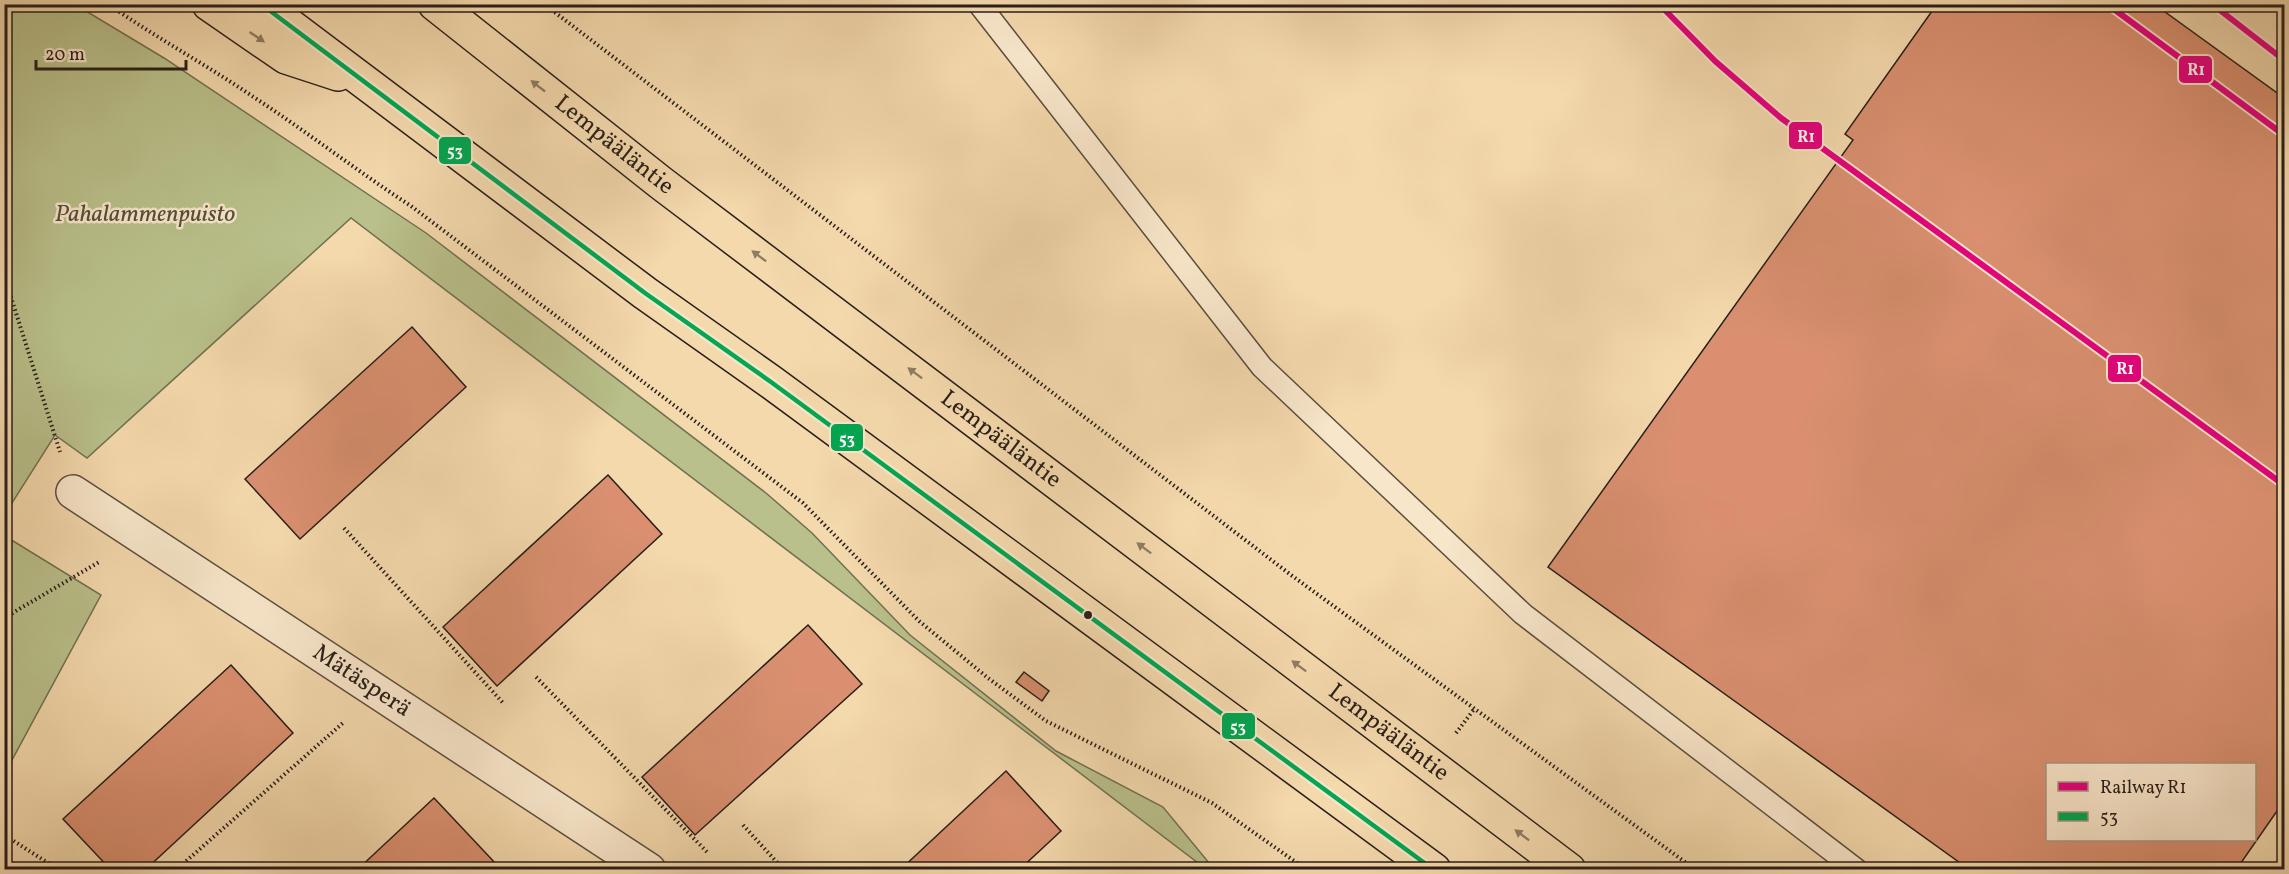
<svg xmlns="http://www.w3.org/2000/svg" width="2289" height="874" viewBox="0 0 2289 874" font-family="Vollkorn,serif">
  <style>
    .green { fill: #b9c08b; stroke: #716f52; stroke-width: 1.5 }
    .building { fill: #da9070; stroke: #291e19; stroke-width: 1.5; fill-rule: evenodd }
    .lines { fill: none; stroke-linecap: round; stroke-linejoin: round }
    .service-casing { stroke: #5c4d3e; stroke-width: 24 }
    .minor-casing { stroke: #5c4d3e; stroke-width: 36 }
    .trunk-casing { stroke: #291e19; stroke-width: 36 }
    .path { stroke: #291e19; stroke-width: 4; stroke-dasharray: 1.5 3; stroke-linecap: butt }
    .service { stroke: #f8e6ca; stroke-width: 21 }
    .minor { stroke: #f8e6ca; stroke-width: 33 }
    .trunk { stroke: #f4d9ad; stroke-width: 33 }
    .bus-1-casing { stroke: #f8e6ca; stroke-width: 9 }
    .bus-1 { stroke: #00a651; stroke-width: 4.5 }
    .rail-1-casing { stroke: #f8e6ca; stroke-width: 10 }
    .rail-1 { stroke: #e5007d; stroke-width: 6 }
    .oneway { fill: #8e7c63 }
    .bus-dot { fill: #291e19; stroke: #f8e6ca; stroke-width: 2 }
    .labels { text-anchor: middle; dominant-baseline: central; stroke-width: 5; stroke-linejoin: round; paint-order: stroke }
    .street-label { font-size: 24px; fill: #291e19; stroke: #f8e6ca }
    .park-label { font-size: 24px; font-style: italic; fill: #544f3b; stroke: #f8e6ca }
    .line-badge { stroke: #f8e6ca; stroke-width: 2 }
    .badge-label { font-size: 16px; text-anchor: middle; font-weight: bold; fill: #fff }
  </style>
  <rect width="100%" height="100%" fill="#f4d9ad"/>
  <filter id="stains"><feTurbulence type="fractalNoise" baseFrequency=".00333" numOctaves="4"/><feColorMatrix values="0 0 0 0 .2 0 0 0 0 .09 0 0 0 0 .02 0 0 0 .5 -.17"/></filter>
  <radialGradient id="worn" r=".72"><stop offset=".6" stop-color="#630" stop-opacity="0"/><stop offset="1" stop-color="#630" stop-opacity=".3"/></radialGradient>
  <path class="green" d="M 5,4 L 76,5 L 164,58 L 426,233 L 766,493 L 812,533 L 910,635 L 1056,751 L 1163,807 L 1214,869 L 1206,869 L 351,218 L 87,458 L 55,435 L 5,514 Z
    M 5,536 L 101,595 L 5,773 Z"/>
  <path class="building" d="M 1937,4 L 2154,4 L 2284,98 L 2284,801 L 2236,870 L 1970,870 L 1548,567 L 1853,140 L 1845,134 ZM 2048,764 L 2254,764 L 2254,840 L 2048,840 Z
    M 412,327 L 466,387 L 300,539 L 245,479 Z
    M 608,475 L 662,534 L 497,686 L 443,627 Z
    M 808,625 L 862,684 L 695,835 L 642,777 Z
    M 231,665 L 293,733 L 145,870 L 111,870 L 63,819 Z
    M 1024,672 L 1049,691 L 1042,701 L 1016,682 Z
    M 1006,771 L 1061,831 L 1019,870 L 900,870 Z
    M 434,798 L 497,865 L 492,870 L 357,870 Z"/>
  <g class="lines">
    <defs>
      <path id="service" d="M 979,4 L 1262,367 L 1523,614 L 1857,870"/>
      <g id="minor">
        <path id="s1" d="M 73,492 L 649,870"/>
      </g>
      <g id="trunk">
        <path d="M 209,4 L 286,57 L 338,74"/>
        <path d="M 261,4 L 645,293 L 771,382 L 1434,870"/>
        <path id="s2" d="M 435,4 L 661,183 L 1569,870"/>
      </g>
    </defs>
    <use href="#service" class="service-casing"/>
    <use href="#minor" class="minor-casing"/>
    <use href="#trunk" class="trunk-casing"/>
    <path class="path" d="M 108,4 C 155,37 205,64 252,96 C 306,131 357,171 411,206 L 803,503 L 919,621 L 988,678 L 1046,721 L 1212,803 L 1307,870
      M 544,4 L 1291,575 L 1696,870
      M 4,275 L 60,452
      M 344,528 L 504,704
      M 4,618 L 99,562
      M 536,677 L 708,853
      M 1456,733 L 1475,708
      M 743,825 L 784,870
      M 6,836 L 59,870
      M 176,870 L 344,722"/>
    <use href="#service" class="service"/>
    <use href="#minor" class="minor"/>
    <use href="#trunk" class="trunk"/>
    <defs>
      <path id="bus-1" d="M 261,4 L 645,293 L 771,382 L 1434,870"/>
    </defs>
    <use href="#bus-1" class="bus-1-casing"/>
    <use href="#bus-1" class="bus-1"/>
    <defs>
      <path id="rail-1" d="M 1659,4 L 1715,61 L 1781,118 L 2284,485
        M 2107,4 L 2284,135
        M 2212,4 L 2284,60"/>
    </defs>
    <use href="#rail-1" class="rail-1-casing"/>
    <use href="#rail-1" class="rail-1"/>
  </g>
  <defs><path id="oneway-solid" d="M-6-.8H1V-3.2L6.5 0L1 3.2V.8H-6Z" transform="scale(1.5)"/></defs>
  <g class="oneway">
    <use href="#oneway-solid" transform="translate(257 37) rotate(34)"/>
    <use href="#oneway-solid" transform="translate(538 86) rotate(-142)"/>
    <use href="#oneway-solid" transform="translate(759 256) rotate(-143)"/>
    <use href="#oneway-solid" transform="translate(915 373) rotate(-143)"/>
    <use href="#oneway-solid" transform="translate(1144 548) rotate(-143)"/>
    <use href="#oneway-solid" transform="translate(1299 666) rotate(-143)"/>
    <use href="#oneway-solid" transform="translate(1522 835) rotate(-143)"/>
  </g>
  <circle class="bus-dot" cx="1088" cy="615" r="5"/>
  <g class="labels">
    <g class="street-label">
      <text stroke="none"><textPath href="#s2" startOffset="228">Lempääläntie</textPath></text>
      <text stroke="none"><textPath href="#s2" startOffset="714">Lempääläntie</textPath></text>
      <text stroke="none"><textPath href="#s1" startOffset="345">Mätäsperä</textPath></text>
      <text stroke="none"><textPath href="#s2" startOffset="1200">Lempääläntie</textPath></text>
    </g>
    <g class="park-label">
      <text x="145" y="215">Pahalammenpuisto</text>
    </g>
  </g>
  <g class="line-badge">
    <rect x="2178" y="55" width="35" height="29" rx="6" fill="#e5007d"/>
    <rect x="1788" y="121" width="35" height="29" rx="6" fill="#e5007d"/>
    <rect x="438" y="136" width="34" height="29" rx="6" fill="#00a651"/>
    <rect x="2107" y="354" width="35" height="29" rx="6" fill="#e5007d"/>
    <rect x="830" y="423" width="34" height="29" rx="6" fill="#00a651"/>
    <rect x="1221" y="712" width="35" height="28" rx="6" fill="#00a651"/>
  </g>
  <g class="badge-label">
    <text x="2196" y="75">R1</text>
    <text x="1806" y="142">R1</text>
    <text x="455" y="156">53</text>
    <text x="2125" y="374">R1</text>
    <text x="847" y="444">53</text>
    <text x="1238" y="732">53</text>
  </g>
  <rect width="2289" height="874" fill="none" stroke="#f4d9ad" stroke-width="24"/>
  <rect x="6" y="6" width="2277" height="862" fill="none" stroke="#291e19" stroke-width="3"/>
  <rect x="12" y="12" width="2265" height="850" fill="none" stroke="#291e19" stroke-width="1.5"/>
  <rect x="2046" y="763" width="210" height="78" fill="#f8e6ca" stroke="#a59683" stroke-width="1.5"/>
  <rect x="2058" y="782" width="30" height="9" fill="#e5007d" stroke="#a59683" stroke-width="1.5"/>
  <text x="2100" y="793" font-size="18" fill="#291e19">Railway R1</text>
  <rect x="2058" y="812" width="30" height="9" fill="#00a651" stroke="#a59683" stroke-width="1.5"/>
  <text x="2100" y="823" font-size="18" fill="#291e19">53</text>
  <path d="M36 60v9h150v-9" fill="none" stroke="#291e19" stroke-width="3"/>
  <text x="45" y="60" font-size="18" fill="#291e19" stroke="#f8e6ca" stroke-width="4.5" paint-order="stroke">20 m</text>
  <rect width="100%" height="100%" filter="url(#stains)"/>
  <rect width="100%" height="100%" fill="url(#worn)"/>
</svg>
